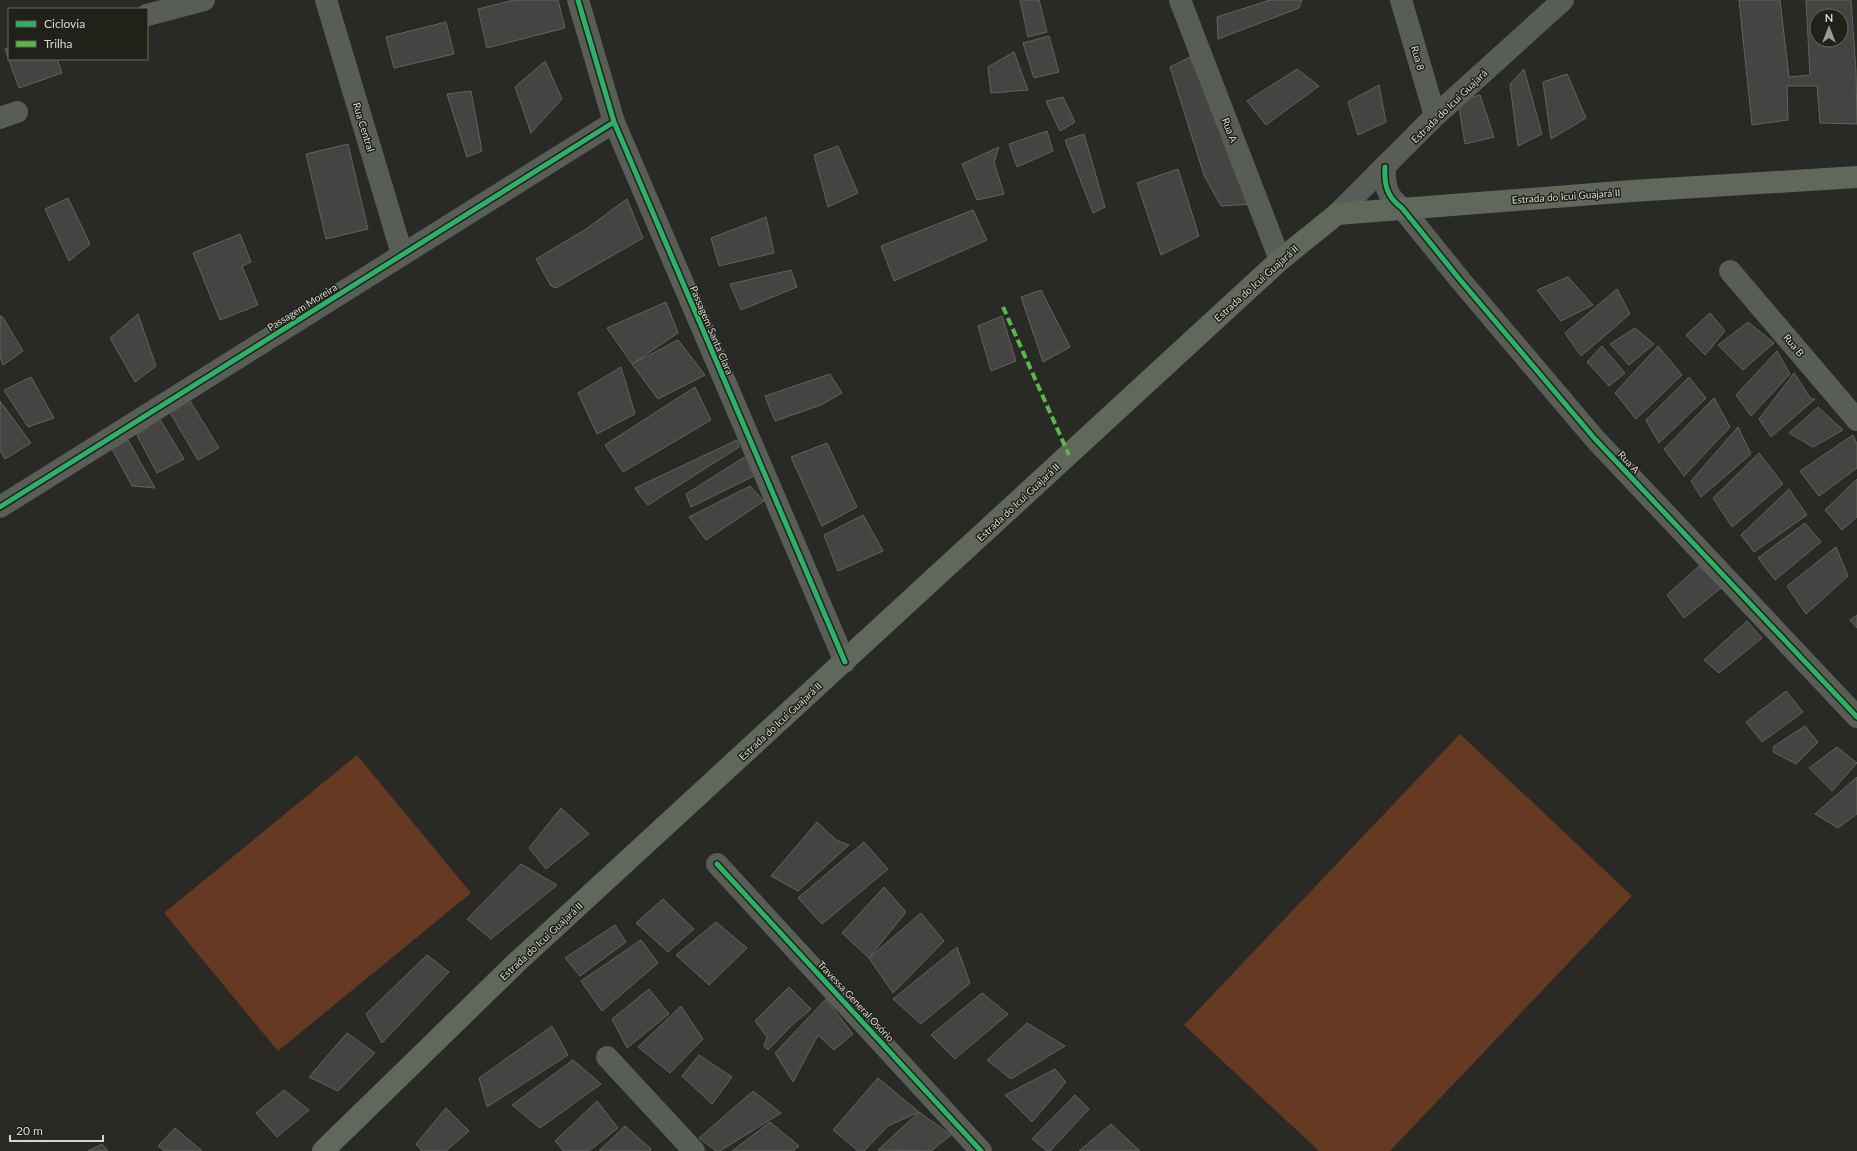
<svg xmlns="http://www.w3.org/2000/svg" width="1857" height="1151" viewBox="0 0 1857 1151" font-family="Lato,sans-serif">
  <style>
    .green { fill: #663922 }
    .building { fill: #454442; stroke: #63625e; fill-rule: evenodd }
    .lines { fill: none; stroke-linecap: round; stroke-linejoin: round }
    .minor { stroke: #585d55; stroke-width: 22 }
    .major { stroke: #60685c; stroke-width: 22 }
    .quiet { stroke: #58b947; stroke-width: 4; stroke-dasharray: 8 4; stroke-linecap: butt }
    .cycleway-casing { stroke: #21211a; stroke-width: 8 }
    .cycleway { stroke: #2db169; stroke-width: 5 }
    .labels { text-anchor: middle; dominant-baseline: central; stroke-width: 3; stroke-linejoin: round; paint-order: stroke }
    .street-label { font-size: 10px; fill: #d8d8d3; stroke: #21211a }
  </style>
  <rect width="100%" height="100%" fill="#292925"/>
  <path class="green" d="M 1460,734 L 1632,896 L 1390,1151 L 1319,1151 L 1184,1025 Z
    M 357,755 L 471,893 L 278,1051 L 164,913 Z"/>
  <path class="building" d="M 514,0 L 558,0 L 565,28 L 487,48 L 478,9 Z
    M 1020,0 L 1039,0 L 1047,32 L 1028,37 Z
    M 1270,0 L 1302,0 L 1299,8 L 1218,39 L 1217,17 Z
    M 1739,0 L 1780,0 L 1789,77 L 1810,75 L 1806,0 L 1851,0 L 1856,71 L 1857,124 L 1820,123 L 1817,86 L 1787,86 L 1788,120 L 1752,125 ZM 1817,16 L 1841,16 L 1841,40 L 1817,40 Z
    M 446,22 L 454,54 L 394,68 L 386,37 Z
    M 1049,36 L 1059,72 L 1034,78 L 1023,43 Z
    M 9,48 L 9,59 L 57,59 L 62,73 L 19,88 L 5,49 Z
    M 1014,52 L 1028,90 L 991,93 L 988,67 Z
    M 1190,57 L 1253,204 L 1221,206 L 1204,175 L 1170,67 Z
    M 545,61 L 562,99 L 531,133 L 515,87 Z
    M 1297,69 L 1319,86 L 1266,125 L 1247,101 Z
    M 1524,69 L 1542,134 L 1518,146 L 1510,84 Z
    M 1567,74 L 1586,118 L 1551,139 L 1543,82 Z
    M 1379,85 L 1386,122 L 1358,135 L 1348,102 Z
    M 471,91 L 482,151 L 467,157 L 447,94 Z
    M 1480,95 L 1494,137 L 1465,144 L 1458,101 Z
    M 1063,97 L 1075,122 L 1060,131 L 1046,101 Z
    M 1047,131 L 1053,151 L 1017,167 L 1009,144 Z
    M 1084,134 L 1105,207 L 1093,213 L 1065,140 Z
    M 348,144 L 368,229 L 326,239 L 306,154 Z
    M 838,146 L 858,193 L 828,207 L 814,155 Z
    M 999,147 L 994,162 L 1004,194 L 977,200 L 962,164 Z
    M 1178,169 L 1199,236 L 1161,255 L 1137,183 Z
    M 68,198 L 90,244 L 69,261 L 45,209 Z
    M 627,199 L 643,238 L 556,288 L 551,286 L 536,259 L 586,229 Z
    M 973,210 L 987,240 L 894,281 L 881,246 Z
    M 766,217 L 774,253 L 719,266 L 711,238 Z
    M 240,234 L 251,262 L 242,266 L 258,305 L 220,320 L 193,253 Z
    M 791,270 L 797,287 L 741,310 L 730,284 Z
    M 1568,277 L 1593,305 L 1561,321 L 1537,290 Z
    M 1617,289 L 1630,314 L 1581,356 L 1565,333 Z
    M 1041,290 L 1070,347 L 1043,362 L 1021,297 Z
    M 666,302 L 678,333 L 632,364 L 607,328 Z
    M 1710,313 L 1725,331 L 1705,355 L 1686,335 Z
    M 138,314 L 156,366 L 135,382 L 110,338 Z
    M 0,316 L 2,316 L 23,351 L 3,365 L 0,357 Z
    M 1002,316 L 1016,361 L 991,371 L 978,326 Z
    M 1748,322 L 1774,343 L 1743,370 L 1718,345 Z
    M 1635,328 L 1654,344 L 1629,365 L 1610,344 Z
    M 678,340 L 705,375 L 658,399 L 632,364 Z
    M 1602,346 L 1625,373 L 1609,386 L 1587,362 Z
    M 1658,346 L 1682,375 L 1636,419 L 1615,393 Z
    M 1777,351 L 1790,374 L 1751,416 L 1736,395 Z
    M 621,367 L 635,414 L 597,434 L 578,393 Z
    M 1794,373 L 1811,399 L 1815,399 L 1771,437 L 1759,419 Z
    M 830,374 L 842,393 L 821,405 L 775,421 L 765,396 Z
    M 31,377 L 54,418 L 28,427 L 4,390 Z
    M 1689,377 L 1706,398 L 1659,443 L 1646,420 Z
    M 695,387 L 711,420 L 623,472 L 605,445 Z
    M 187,396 L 219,448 L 198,460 L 165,404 Z
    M 1714,398 L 1730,427 L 1684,476 L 1664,449 Z
    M 0,401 L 31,443 L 5,459 L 0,450 Z
    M 1818,407 L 1843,430 L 1813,447 L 1789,433 Z
    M 159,418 L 184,459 L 157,473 L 137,435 Z
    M 1738,427 L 1751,454 L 1701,497 L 1691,481 Z
    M 1853,435 L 1857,444 L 1857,468 L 1819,496 L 1800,471 Z
    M 128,440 L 155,488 L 132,486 L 112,449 Z
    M 737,440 L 739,447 L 648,505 L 638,493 L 635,488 Z
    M 827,443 L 857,507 L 822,526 L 791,457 Z
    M 1759,453 L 1783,484 L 1732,527 L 1713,498 Z
    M 746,456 L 762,472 L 691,507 L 686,494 Z
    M 1857,479 L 1857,517 L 1842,530 L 1825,510 Z
    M 750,486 L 764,501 L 706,540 L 689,517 Z
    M 1789,489 L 1807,515 L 1754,552 L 1741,535 Z
    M 863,515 L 883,551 L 838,571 L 824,535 Z
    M 1805,523 L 1821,542 L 1775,580 L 1758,558 Z
    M 1836,547 L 1848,576 L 1806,614 L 1787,586 Z
    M 1699,566 L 1721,588 L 1684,618 L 1667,595 Z
    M 1857,615 L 1857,628 L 1850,620 Z
    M 1747,621 L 1762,638 L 1719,673 L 1704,660 Z
    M 1786,691 L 1803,712 L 1762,742 L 1746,722 Z
    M 1805,726 L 1818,742 L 1796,764 L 1773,752 L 1774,746 Z
    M 1837,747 L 1857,763 L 1832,791 L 1809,768 Z
    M 1857,777 L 1857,814 L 1838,828 L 1815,814 Z
    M 561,808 L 589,834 L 546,869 L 529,848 Z
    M 817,822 L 836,840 L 849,845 L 798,891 L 771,876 Z
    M 864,842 L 888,869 L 822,924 L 798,898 Z
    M 521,864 L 557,885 L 491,939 L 467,919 Z
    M 884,887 L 906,912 L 869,958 L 842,933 Z
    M 663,899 L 694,929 L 668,952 L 636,923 Z
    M 921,913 L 944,941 L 893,993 L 869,958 Z
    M 716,922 L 747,948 L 709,985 L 676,955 Z
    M 615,925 L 626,942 L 580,976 L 565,958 Z
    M 641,940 L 658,963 L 602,1011 L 581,981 Z
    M 957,947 L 970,983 L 921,1024 L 893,999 Z
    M 427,955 L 449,972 L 382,1043 L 366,1014 Z
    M 789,987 L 811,1009 L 791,1026 L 768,1050 L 764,1046 L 767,1037 L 755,1021 Z
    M 649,989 L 669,1014 L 627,1048 L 612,1019 Z
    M 982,993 L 1008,1014 L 955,1059 L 931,1035 Z
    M 826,999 L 853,1034 L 834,1050 L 818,1035 L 793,1082 L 775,1053 Z
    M 681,1006 L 703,1039 L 670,1073 L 638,1047 Z
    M 1027,1023 L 1065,1046 L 1011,1079 L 987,1060 Z
    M 552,1026 L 568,1055 L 487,1107 L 479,1078 Z
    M 347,1033 L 375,1053 L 338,1091 L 309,1077 Z
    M 699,1055 L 732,1077 L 712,1104 L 682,1076 Z
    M 573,1060 L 601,1084 L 540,1128 L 512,1105 Z
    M 1055,1069 L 1066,1082 L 1032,1122 L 1005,1095 Z
    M 878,1078 L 919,1112 L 888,1126 L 864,1151 L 858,1151 L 833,1130 Z
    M 284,1090 L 309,1110 L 277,1137 L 256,1113 Z
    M 753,1091 L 781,1113 L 720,1151 L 716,1151 L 699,1138 Z
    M 1075,1095 L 1089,1109 L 1050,1151 L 1047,1151 L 1032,1139 Z
    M 597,1101 L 618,1128 L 589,1151 L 564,1151 L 555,1141 Z
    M 446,1108 L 469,1131 L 446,1151 L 422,1151 L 416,1144 Z
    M 919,1112 L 951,1135 L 931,1151 L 878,1150 Z
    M 770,1122 L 799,1146 L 793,1151 L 732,1151 Z
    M 1111,1124 L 1140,1151 L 1079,1151 Z
    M 625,1126 L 651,1149 L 650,1151 L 599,1151 Z
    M 175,1128 L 202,1151 L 165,1151 L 158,1146 Z
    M 102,1144 L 108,1151 L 88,1151 Z"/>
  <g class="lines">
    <path class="minor" d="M 326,0 L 402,254
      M 578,0 L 614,122 L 845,662
      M 1180,0 L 1280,260
      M 1401,0 L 1435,116
      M 147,15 L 204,0
      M 0,118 L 17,112
      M 1385,167 C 1384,185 1387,197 1402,208 L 1461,281 L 1595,439 L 1857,717
      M 1337,214 L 1435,116 L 1563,0
      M 1730,271 L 1857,420
      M 0,507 L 614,122
      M 717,864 L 981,1151
      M 607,1057 L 694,1151"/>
    <path class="major" d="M 323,1151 L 516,963 L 1280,260 L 1337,214 L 1632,191 L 1857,177"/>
    <path class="quiet" d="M 1003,307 L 1069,455"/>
    <defs>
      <path id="cycleway" d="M 578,0 L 614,122 L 845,662
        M 1385,167 C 1384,185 1387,197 1402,208 L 1461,281 L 1595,439 L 1857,717
        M 0,507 L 614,122
        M 717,864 L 981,1151"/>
    </defs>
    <use href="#cycleway" class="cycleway-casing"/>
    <use href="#cycleway" class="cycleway"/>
  </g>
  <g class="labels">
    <g class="street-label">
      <text transform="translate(1418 58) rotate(74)">Rua 8</text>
      <text transform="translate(1449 106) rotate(-44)">Estrada do Icuí Guajará</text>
      <text transform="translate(364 127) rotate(73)">Rua Central</text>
      <text transform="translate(1230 130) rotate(69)">Rua A</text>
      <text transform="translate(1566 196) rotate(-4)">Estrada do Icui Guajará II</text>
      <text transform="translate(1256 283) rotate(-42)">Estrada do Icui Guajará II</text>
      <text transform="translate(302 307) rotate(-32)">Passagem Moreira</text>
      <text transform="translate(712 330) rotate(67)">Passagem Santa Clara</text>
      <text transform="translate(1794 345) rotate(50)">Rua B</text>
      <text transform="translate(1629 462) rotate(47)">Rua A</text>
      <text transform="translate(1018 502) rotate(-43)">Estrada do Icui Guajará II</text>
      <text transform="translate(780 721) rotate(-43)">Estrada do Icui Guajará II</text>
      <text transform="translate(541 941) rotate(-43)">Estrada do Icui Guajará II</text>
      <text transform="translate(856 1001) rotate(47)">Travessa General Osório</text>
    </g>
  </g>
  <rect x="8" y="8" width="140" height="52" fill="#21211a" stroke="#6a6a64"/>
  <rect x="16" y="21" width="20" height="6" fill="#2db169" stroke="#6a6a64"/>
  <text x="44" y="28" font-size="12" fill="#d8d8d3">Ciclovia</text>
  <rect x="16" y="41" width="20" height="6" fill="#58b947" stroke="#6a6a64"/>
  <text x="44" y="48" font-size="12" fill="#d8d8d3">Trilha</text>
  <g transform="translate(1829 28)"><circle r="19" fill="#21211a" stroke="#6a6a64"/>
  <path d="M0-3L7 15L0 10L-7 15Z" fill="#9b9b96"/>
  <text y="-6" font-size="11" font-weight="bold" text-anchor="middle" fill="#d8d8d3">N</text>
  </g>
  <path d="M10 1135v6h93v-6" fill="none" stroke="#d8d8d3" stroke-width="2"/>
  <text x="16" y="1135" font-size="12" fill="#d8d8d3" stroke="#21211a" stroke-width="3" paint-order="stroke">20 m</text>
</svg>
